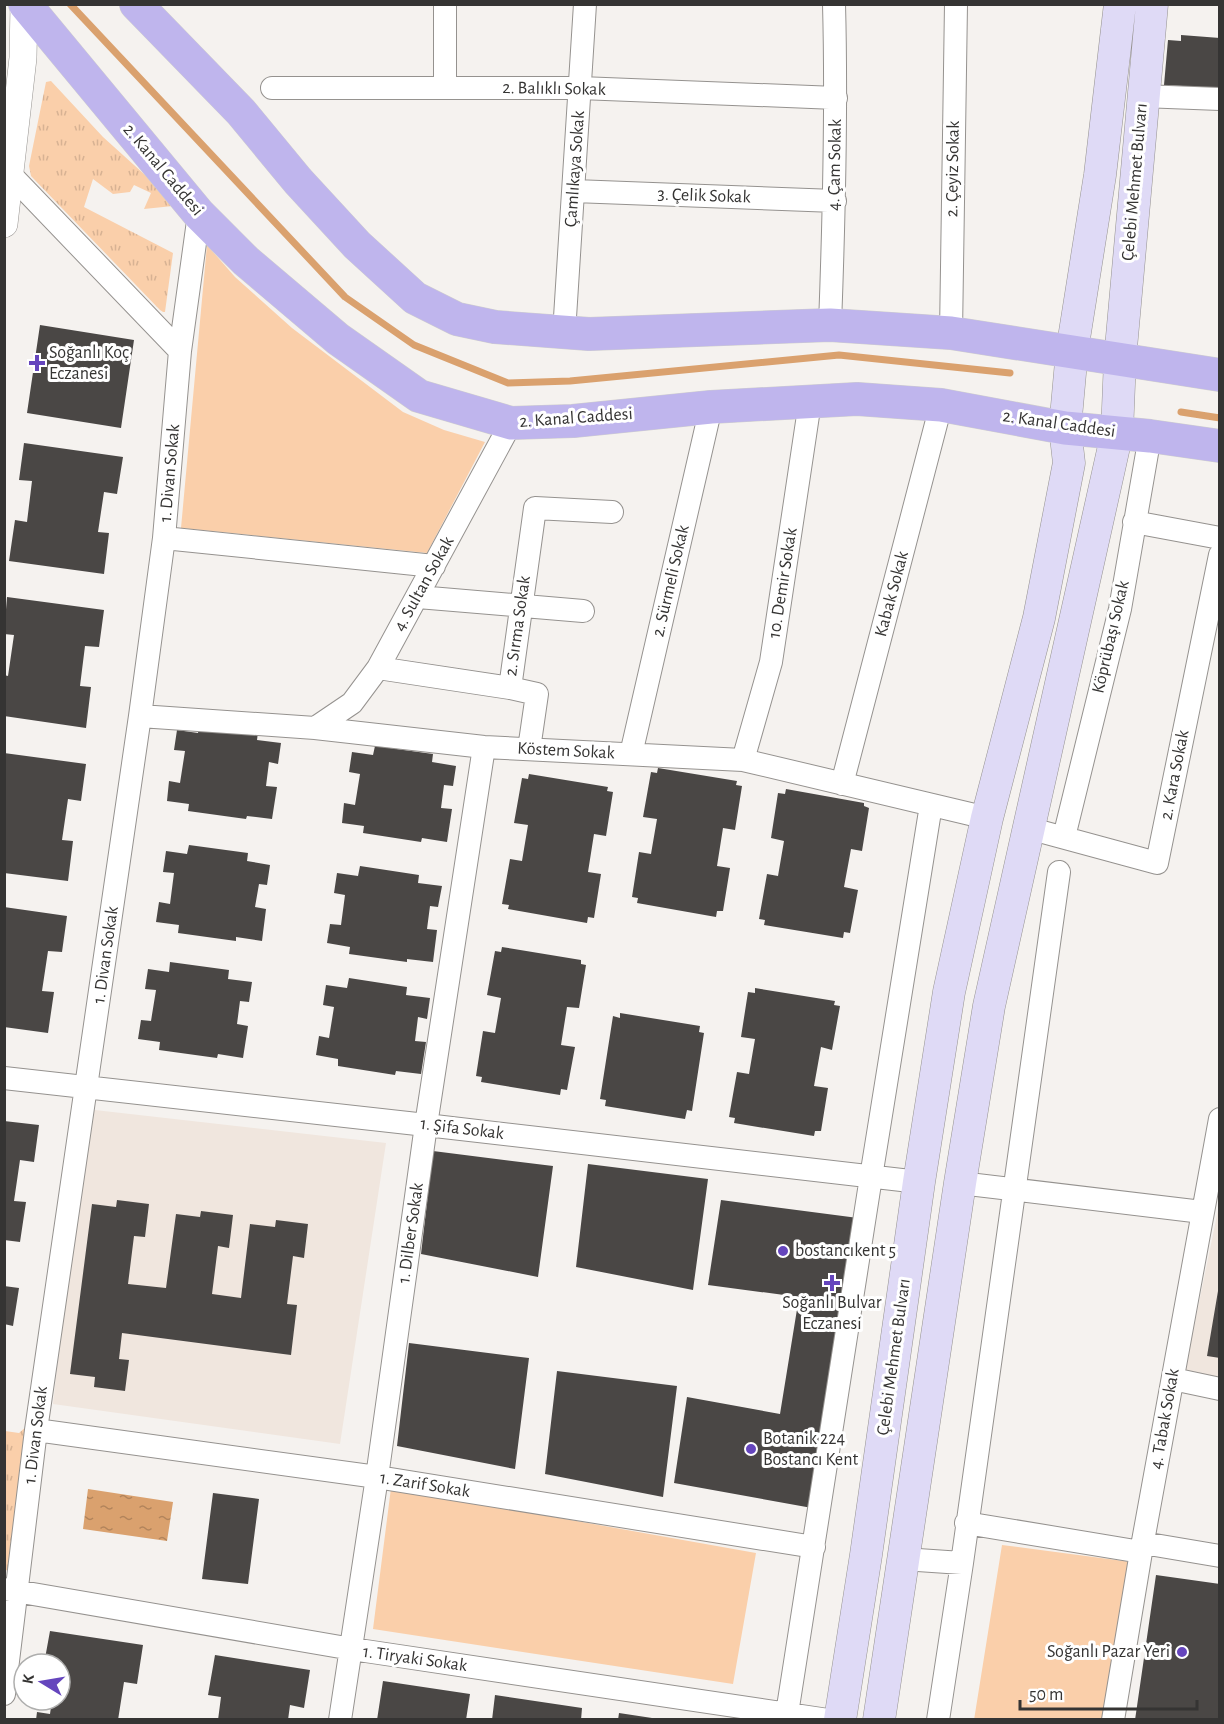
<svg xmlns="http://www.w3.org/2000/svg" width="1224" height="1724" viewBox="0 0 1224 1724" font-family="'Alegreya Sans',sans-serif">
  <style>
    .built { fill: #f0e6de }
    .grass { fill: url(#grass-tufts) }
    .park { fill: #facfaa }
    .water { fill: url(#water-ripples) }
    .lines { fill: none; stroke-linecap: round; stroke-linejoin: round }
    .stream { stroke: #daa16e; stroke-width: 7 }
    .building { fill: #4a4745 }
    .minor-casing { stroke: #95928f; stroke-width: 24 }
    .tertiary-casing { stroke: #95928f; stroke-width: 28 }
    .secondary-casing { stroke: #95928f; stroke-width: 33 }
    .primary-casing { stroke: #cfcece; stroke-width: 34 }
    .minor { stroke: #fff; stroke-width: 22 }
    .tertiary { stroke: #fff; stroke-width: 27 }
    .secondary { stroke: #dfdaf6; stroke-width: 32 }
    .primary { stroke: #bfb5ed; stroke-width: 33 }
    .poi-dot { fill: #6545bd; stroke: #fff; stroke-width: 2 }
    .labels { text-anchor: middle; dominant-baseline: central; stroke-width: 6; stroke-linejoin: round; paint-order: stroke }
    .street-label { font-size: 18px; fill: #353433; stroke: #fff }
    .poi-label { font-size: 18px; fill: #353433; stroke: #fff; text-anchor: start }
  </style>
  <defs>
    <pattern id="grass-tufts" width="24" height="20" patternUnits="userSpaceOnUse" patternTransform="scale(1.5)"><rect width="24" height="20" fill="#facfaa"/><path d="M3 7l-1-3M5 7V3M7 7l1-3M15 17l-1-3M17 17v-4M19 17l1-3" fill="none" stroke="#d7b293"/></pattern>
    <pattern id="water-ripples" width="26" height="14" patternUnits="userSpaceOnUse" patternTransform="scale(1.5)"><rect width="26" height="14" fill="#daa16e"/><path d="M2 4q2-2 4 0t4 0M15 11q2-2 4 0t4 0" fill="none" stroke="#b2845b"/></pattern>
  </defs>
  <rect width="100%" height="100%" fill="#f5f2ef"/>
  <path class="built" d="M 86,1109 L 386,1143 L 340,1444 L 53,1404 Z
    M 1219,1205 L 1219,1377 L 1185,1371 Z"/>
  <path class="grass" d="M 51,81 L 103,137 L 175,202 L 173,206 L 144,209 L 151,193 L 134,185 L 130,192 L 113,194 L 93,179 L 84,207 L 173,253 L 165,312 L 163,312 L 160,310 L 31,176 L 29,166 L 46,82 Z
    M 27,1426 L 9,1569 L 5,1571 L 5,1431 L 19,1433 Z"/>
  <path class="park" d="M 207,245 L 235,277 L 292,328 L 403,412 L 444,430 L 485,442 L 427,553 L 181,528 Z
    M 391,1488 L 756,1553 L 733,1684 L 373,1629 Z
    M 1002,1545 L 1131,1562 L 1103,1719 L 974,1720 Z"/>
  <path class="water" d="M 88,1489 L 173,1502 L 167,1541 L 83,1529 Z"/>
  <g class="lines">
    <path class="stream" d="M 70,4 L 345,297 L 414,345 L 508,383 L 570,381 L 839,355 L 1010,373
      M 1181,412 L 1220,418"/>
  </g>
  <path class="building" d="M 1181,35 L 1220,38 L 1220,88 L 1164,85 L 1168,40 L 1181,41 Z
    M 40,325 L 134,340 L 121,428 L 27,413 Z
    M 24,443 L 123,457 L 117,494 L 104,492 L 98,532 L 109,533 L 104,574 L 9,561 L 15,520 L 27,522 L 32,481 L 19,480 Z
    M 7,597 L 104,610 L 99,647 L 85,646 L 80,686 L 91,687 L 86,728 L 4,716 L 4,675 L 8,676 L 14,635 L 4,634 Z
    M 200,723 L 258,732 L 257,740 L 281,743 L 278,764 L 269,762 L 266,786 L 277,787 L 272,819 L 247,816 L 246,819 L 188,811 L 189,804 L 167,801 L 169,781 L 180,783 L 185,751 L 174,750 L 177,730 L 198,733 Z
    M 375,746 L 433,754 L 432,762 L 456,766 L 453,786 L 444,785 L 441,808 L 452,809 L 447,842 L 422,838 L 421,842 L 363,833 L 364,826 L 342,823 L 344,803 L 355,805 L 360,774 L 349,772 L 352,752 L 373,755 Z
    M 4,753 L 86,764 L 81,801 L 68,799 L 62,840 L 73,841 L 68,881 L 4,873 Z
    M 658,768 L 737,781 L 736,785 L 742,786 L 735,830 L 723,828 L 717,866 L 730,868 L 723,911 L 717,911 L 716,917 L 637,903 L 638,898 L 632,897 L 639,852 L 651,854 L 657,819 L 643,817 L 651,772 L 657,773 Z
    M 529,774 L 608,787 L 607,791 L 613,792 L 606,836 L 594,834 L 588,872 L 601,874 L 594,918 L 588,917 L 587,923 L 508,909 L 509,905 L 502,904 L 510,859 L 522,861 L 528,825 L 514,823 L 522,778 L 528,779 Z
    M 786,789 L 864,803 L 864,806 L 869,808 L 862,851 L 851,849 L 844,887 L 858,890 L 850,933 L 844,932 L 843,938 L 764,925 L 765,920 L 759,919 L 767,874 L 778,876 L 784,841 L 771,838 L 778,793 L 785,794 Z
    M 189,845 L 248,853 L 247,861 L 270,865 L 267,885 L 259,884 L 255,907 L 266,909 L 262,941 L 236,937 L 236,941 L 178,933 L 179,925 L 156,922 L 159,902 L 170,904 L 174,873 L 163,872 L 166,851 L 187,854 Z
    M 360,866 L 419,875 L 418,883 L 442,886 L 438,907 L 430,906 L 427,929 L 437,930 L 433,962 L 407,959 L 407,962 L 349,954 L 350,947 L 327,943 L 330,924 L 341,925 L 345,895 L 334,893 L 337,873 L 358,876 Z
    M 4,907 L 67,916 L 62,952 L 48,951 L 42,991 L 54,992 L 48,1033 L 4,1027 Z
    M 502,947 L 581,960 L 581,964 L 586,965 L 579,1008 L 567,1007 L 561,1045 L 575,1047 L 567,1090 L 561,1089 L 560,1095 L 481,1082 L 482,1077 L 476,1076 L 483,1031 L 495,1033 L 501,998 L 487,995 L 495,951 L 501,952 Z
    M 170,962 L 229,970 L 228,979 L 252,982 L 249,1002 L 240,1001 L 237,1024 L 248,1026 L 243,1058 L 218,1054 L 217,1058 L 159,1050 L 160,1042 L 138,1039 L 141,1020 L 151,1021 L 156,990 L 145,989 L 148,969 L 169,972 Z
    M 349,978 L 407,987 L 406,995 L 430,998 L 427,1019 L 418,1017 L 415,1041 L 426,1042 L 421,1074 L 396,1071 L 395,1075 L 338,1066 L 338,1059 L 316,1055 L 319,1036 L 329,1038 L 334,1007 L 323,1005 L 326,985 L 347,988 Z
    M 755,988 L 835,1001 L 834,1005 L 840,1006 L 832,1050 L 821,1047 L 814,1086 L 828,1088 L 821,1131 L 815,1131 L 814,1136 L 734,1123 L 735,1118 L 729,1117 L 737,1072 L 749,1074 L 755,1039 L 741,1037 L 748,992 L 755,993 Z
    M 620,1013 L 700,1026 L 699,1032 L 704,1033 L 692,1111 L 687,1110 L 685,1119 L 605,1106 L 606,1100 L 600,1099 L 613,1016 L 620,1018 Z
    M 4,1121 L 39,1125 L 34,1162 L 20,1160 L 14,1201 L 26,1202 L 20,1242 L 4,1240 Z
    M 433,1151 L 553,1166 L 538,1277 L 421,1254 Z
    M 588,1164 L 708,1179 L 693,1290 L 576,1267 Z
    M 117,1200 L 149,1204 L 145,1237 L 134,1236 L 128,1284 L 166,1288 L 176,1214 L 200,1217 L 201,1211 L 233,1215 L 229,1248 L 218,1246 L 212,1294 L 241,1298 L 250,1224 L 275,1227 L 276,1220 L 308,1224 L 304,1258 L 293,1256 L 287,1304 L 297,1305 L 291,1355 L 122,1333 L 119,1359 L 129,1360 L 125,1391 L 94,1387 L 95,1377 L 70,1374 L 92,1204 L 116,1207 Z
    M 721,1200 L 858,1218 L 812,1508 L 674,1483 L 687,1397 L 780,1414 L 799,1297 L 708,1285 Z
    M 4,1286 L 19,1288 L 13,1326 L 4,1324 Z
    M 1218,1291 L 1220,1291 L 1220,1358 L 1207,1356 Z
    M 409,1343 L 529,1358 L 515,1469 L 397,1446 Z
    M 557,1371 L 677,1386 L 663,1497 L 545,1474 Z
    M 213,1493 L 259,1499 L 248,1584 L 202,1579 Z
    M 1156,1575 L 1220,1584 L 1220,1720 L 1135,1720 Z
    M 50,1631 L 143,1645 L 137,1684 L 124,1682 L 118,1720 L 36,1720 L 37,1712 L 50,1714 L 52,1700 L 60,1700 L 60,1664 L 44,1664 Z
    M 215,1655 L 310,1670 L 304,1708 L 290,1705 L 288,1720 L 218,1720 L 221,1697 L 208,1695 Z
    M 383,1681 L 470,1694 L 466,1720 L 377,1720 Z
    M 495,1695 L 582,1708 L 581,1720 L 492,1720 Z
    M 619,1713 L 652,1718 L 652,1720 L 618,1720 Z"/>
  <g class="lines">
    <defs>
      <path id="minor" d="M 445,4 L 445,88
        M 272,88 L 580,88 L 836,98
        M 1142,96 L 1220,99
        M 11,175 L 180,351
        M 574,191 L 835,201
        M 830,325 C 834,218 837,112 834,4
        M 564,333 L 585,4
        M 951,333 L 956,4
        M 1134,522 L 1220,538
        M 164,538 L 434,566
        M 418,597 L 583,611
        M 378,668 L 510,688 L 535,508 L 612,512
        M 510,688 L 537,694 L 529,749
        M 140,716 L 315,728 L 484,747 L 743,760 L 987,818
        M 315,728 L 352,703 L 378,668 L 511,423
        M 631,754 L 711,407
        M 743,760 L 771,662 L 810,402
        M 842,784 L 941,405
        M 1028,828 L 1157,863 L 1220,555
        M 1064,837 L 1120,609 L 1150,436
        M 4,1078 L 426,1125 L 919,1182
        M 960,1183 L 1202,1212
        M 1173,1379 L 1220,1389
        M 36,1430 L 377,1477 L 814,1547
        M 966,1523 L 1141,1552
        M 1143,1543 L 1220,1556
        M 903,1559 L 962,1563
        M 4,1589 L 352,1649 L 828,1720
        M 4,1694 L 36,1430 L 140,716 L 164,538 L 180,351 L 199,214
        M 340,1720 L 377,1477 L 426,1125 L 484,747
        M 786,1720 L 871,1177 L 931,805
        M 938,1720 L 962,1563 L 1059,872
        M 1113,1720 L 1141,1552 L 1220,1119"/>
      <path id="tertiary" d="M 4,224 L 23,58 L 24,4"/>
      <path id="secondary" d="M 840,1720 L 866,1555 L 919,1182 L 949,992 L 987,818 L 1039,618 L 1069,463 L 1065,428 L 1072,351 L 1100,175 L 1120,4
        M 879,1720 L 960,1183 L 989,1006 L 1117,433 L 1120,359 L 1152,4"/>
      <path id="primary" d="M 25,4 L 199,214 L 246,261 L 338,339 L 419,396 L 511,423 L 573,421 L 711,407 L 857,399 L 941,405 L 1065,428 L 1150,436 L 1220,446
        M 136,4 L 241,112 L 298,181 L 357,245 L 415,298 L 457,319 L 495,327 L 589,334 L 830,325 L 951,333 L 1220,375"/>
    </defs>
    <use href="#minor" class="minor-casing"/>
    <use href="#tertiary" class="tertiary-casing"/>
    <use href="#secondary" class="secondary-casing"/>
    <use href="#primary" class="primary-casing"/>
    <use href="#minor" class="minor"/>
    <use href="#tertiary" class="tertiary"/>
    <use href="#secondary" class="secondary"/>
    <use href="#primary" class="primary"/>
  </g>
  <g class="poi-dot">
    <path d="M34 354h6v6h6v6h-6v6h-6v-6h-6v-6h6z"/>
    <circle cx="783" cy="1251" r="6"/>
    <path d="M829 1274h6v6h6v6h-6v6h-6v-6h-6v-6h6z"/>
    <circle cx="751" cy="1449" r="6"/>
    <circle cx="1182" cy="1652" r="6"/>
  </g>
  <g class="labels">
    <g class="street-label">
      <text transform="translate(554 89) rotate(1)">2. Balıklı Sokak</text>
      <text transform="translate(835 165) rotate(-89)">4. Çam Sokak</text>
      <text transform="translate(575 169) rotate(-86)">Çamlıkaya Sokak</text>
      <text transform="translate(953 169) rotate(-89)">2. Çeyiz Sokak</text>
      <text transform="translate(163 170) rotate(50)">2. Kanal Caddesi</text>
      <text transform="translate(1135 182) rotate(-85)">Çelebi Mehmet Bulvarı</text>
      <text transform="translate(704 196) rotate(2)">3. Çelik Sokak</text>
      <text transform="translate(576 418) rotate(-4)">2. Kanal Caddesi</text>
      <text transform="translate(1059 424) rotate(8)">2. Kanal Caddesi</text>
      <text transform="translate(170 473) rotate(-85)">1. Divan Sokak</text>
      <text transform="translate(671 581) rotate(-77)">2. Sürmeli Sokak</text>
      <text transform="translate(783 583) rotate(-81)">10. Demir Sokak</text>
      <text transform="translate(424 584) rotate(-61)">4. Sultan Sokak</text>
      <text transform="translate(892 594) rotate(-75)">Kabak Sokak</text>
      <text transform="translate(518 626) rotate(-82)">2. Sırma Sokak</text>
      <text transform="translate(1111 637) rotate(-77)">Köprübaşı Sokak</text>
      <text transform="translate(566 751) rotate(3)">Köstem Sokak</text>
      <text transform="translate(1175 775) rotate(-79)">2. Kara Sokak</text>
      <text transform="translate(106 955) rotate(-82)">1. Divan Sokak</text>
      <text transform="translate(462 1129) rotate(7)">1. Şifa Sokak</text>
      <text transform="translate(411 1233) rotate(-82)">1. Dilber Sokak</text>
      <text transform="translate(894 1357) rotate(-82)">Çelebi Mehmet Bulvarı</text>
      <text transform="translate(1165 1419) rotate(-80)">4. Tabak Sokak</text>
      <text transform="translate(36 1435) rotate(-83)">1. Divan Sokak</text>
      <text transform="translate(425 1485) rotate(9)">1. Zarif Sokak</text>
      <text transform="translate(415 1659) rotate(8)">1. Tiryaki Sokak</text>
    </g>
    <g class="poi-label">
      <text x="49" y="353">Soğanlı Koç<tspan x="49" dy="21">Eczanesi</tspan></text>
      <text x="795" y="1251">bostancıkent 5</text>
      <text x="832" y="1303" text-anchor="middle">Soğanlı Bulvar<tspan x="832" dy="21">Eczanesi</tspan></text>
      <text x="763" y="1439">Botanik 224<tspan x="763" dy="21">Bostancı Kent</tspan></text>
      <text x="1170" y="1652" text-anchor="end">Soğanlı Pazar Yeri</text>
    </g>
  </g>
  <rect width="1224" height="1724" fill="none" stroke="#353433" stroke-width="12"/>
  <g transform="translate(42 1682) rotate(281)"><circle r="28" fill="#ffffff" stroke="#aeaead" stroke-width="1.5"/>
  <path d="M0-4.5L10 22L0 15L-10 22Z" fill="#6545bd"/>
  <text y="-9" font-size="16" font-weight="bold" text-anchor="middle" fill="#353433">K</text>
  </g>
  <path d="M1020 1700v9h177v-9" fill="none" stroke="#353433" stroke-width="3"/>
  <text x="1029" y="1700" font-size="18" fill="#353433" stroke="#ffffff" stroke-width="4.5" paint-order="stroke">50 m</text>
</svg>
